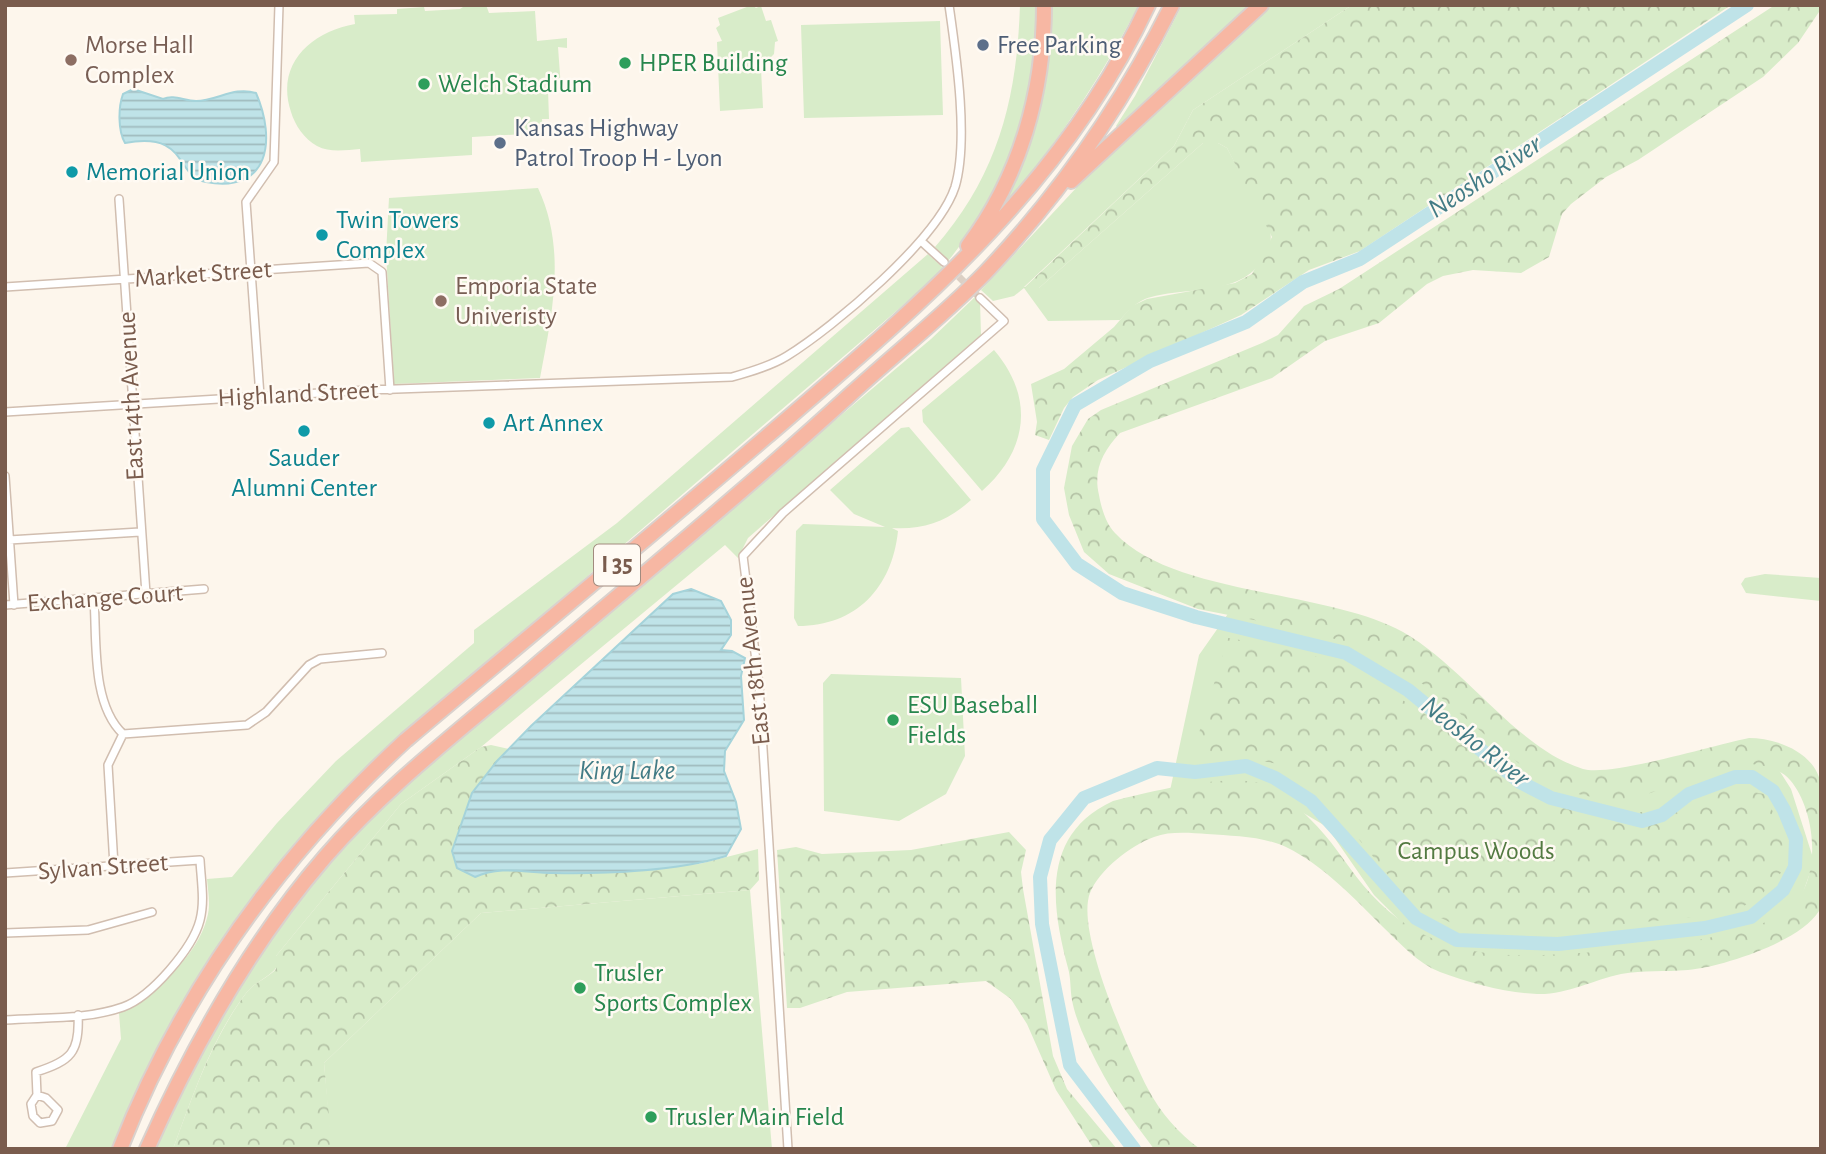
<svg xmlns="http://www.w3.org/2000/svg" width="1826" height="1154" viewBox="0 0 1826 1154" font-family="'Alegreya Sans',sans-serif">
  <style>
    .green { fill: #d8ecc9 }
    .forest { fill: url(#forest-crowns) }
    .water { fill: url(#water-rules); stroke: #a5d3da; stroke-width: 2 }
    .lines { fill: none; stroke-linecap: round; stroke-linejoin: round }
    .river { stroke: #bfe3e8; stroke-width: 14 }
    .minor-tunnel { stroke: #dcd0c4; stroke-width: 7; stroke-dasharray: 7 3.5; stroke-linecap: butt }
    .minor-casing { stroke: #d1beb0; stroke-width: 10 }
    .motorway-casing { stroke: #dad1cd; stroke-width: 18 }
    .minor { stroke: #fff; stroke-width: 7 }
    .motorway { stroke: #f7b7a3; stroke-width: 14 }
    .service-dot { fill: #5c6f8a; stroke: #fffaf3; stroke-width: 2.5 }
    .education-dot { fill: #8d6e63; stroke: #fffaf3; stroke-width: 2.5 }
    .leisure-dot { fill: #2e9e5b; stroke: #fffaf3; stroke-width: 2.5 }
    .culture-dot { fill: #0f9aa8; stroke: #fffaf3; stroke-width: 2.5 }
    .labels { text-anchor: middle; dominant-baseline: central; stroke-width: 5; stroke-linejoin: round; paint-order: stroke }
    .shield { fill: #fffaf3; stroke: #a28b7f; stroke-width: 2 }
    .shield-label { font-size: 24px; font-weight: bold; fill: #7a5c4d }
    .education-label { font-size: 26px; fill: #785e54; stroke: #fffaf3; text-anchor: start }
    .service-label { font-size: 26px; fill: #4e5e75; stroke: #fffaf3; text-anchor: start }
    .leisure-label { font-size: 26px; fill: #27864d; stroke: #fffaf3; text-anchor: start }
    .culture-label { font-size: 26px; fill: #0d838f; stroke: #fffaf3; text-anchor: start }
    .street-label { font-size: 26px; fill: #7a5c4d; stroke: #fffaf3 }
    .park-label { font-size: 26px; fill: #537a41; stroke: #fffaf3 }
    .water-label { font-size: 28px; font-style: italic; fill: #437c86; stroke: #fffaf3 }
  </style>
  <defs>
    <pattern id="forest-crowns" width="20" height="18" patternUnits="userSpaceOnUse" patternTransform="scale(1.75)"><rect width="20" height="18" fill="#d8ecc9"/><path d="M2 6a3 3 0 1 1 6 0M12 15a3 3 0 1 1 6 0" fill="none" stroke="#b4c2a5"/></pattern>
    <pattern id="water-rules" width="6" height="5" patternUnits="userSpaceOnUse" patternTransform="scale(1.75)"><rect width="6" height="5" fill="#bfe3e8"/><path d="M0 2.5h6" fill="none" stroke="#a0bbbe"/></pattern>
  </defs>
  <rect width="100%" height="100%" fill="#fdf6ec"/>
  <path class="green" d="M 466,5 L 486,5 L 489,13 L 535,11 L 537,41 L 567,38 L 567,48 L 558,47 L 561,88 L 548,90 L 549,119 L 542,119 L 543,133 L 472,137 L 472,155 L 361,162 L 360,149 C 346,150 330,153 317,146 C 304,139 295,125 291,112 C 275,64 311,32 355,24 L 354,15 L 397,14 L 397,9 L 424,7 L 425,11 L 460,9 Z
    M 752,5 L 756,8 L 761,6 L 766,21 L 771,20 L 778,41 L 775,42 L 774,54 L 765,63 L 766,67 L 761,69 L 763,108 L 720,111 L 717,42 L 722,41 L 716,28 L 720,25 L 718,18 Z
    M 1020,5 L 1039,5 C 1039,100 1008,188 948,261 L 935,247 C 998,175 1017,99 1020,5 Z
    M 1048,5 L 1139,5 C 1099,81 1053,151 996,214 L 1015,173 Z
    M 1182,5 L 1256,5 L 1119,129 L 1116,126 L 1135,96 Z
    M 1271,5 L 1352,5 L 1193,110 L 1174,146 L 1024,287 L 1039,288 L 1203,143 L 1218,143 L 1227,148 L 1269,227 C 1273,240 1270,246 1264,257 C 1241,299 1183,285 1145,299 C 1134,304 1128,311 1120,320 L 1048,321 L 1024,288 L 1014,296 L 993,301 L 981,290 L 1106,156 Z
    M 940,21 L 943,115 L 804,118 L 801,25 Z
    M 538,188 C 567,250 552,314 540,378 L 394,384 L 386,254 L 389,198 Z
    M 928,254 L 943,268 L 924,287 C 794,400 661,511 532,625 C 481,670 425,711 376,758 C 259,869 174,1000 112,1149 L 65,1149 L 121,1039 L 119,1013 C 153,997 198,955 207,918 C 211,905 208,892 207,879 L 232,877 L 277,823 L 336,761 L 474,643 L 474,630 L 617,523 Z
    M 975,297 L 980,301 L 981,335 L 748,538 L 738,558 L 725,545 L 481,747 L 401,804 L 276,956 L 276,968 C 268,978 255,982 247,992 C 212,1037 193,1095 173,1149 L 154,1149 C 171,1114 185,1077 204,1043 C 259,943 330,858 411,779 L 931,339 Z
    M 994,350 C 1035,398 1028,450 982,491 L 923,422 L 922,410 Z
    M 909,427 L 971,500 C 948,521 924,530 892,528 L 898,531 C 892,588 856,626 798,626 L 794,618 L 796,531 L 803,524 L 885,527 L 854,514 L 830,490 L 901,428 Z
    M 1765,574 L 1821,578 L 1821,601 L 1746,593 L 1741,584 L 1745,578 Z
    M 1232,608 L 1351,626 L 1556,783 L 1754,757 L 1777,767 L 1791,789 L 1814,861 L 1796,913 L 1760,934 L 1537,963 L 1460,954 L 1422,943 L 1374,895 L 1327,827 L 1255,784 L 1168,800 L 1199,655 Z
    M 831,674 L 961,678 L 965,756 L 946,794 L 899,821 L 824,811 L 823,683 Z
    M 750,890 L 772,1149 L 331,1149 L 324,1063 L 481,913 Z"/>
  <path class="forest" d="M 1352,5 L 1731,5 L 1360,251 L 1309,270 L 1241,315 L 1098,380 L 1073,397 L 1064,408 L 1049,440 L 1035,435 L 1037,422 L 1031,384 L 1064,369 L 1114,327 L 1132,306 L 1147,299 L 1235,283 L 1252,274 L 1272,237 L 1227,148 L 1218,143 L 1203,143 L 1039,288 L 1024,288 L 1174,146 L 1193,110 Z
    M 1775,5 L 1821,5 L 1821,9 L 1798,43 L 1763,77 L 1638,160 L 1606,177 L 1571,204 L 1562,214 L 1549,257 L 1521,273 L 1473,270 L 1443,276 L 1427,284 L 1379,323 L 1325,341 L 1272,378 L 1120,433 C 1103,451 1093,470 1099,495 C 1101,507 1106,524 1115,533 C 1174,596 1324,589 1403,632 C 1466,668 1516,748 1583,769 C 1610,777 1714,745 1749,738 C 1776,738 1816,752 1821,785 C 1822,794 1821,803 1821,812 C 1821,829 1825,900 1819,911 C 1800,942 1722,967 1688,970 C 1665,972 1644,970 1621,974 C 1593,980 1566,995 1537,994 C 1507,993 1469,983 1440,972 C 1417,963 1401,944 1383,927 C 1354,898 1323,865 1286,847 C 1262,836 1233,836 1207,834 C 1190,833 1170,831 1154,837 C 1131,845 1099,870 1090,893 C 1075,931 1129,1052 1148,1089 C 1160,1112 1179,1134 1200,1149 L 1154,1149 C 1134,1122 1113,1095 1098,1065 C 1088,1045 1076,1022 1072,1000 C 1070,989 1071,978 1068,968 C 1051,905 1041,834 1113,801 C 1153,791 1225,773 1265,784 C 1283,789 1297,806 1310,819 C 1331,839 1345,863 1363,885 C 1411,943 1469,958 1543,955 C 1601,952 1747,944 1790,908 C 1823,880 1816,810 1790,780 C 1778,766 1753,762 1736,765 L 1641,796 L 1610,801 L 1560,790 L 1529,772 L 1431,689 L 1367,651 L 1316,632 L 1198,609 L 1109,574 L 1084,552 L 1069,515 L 1064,488 L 1072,446 L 1088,419 L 1101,410 L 1262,343 L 1278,335 L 1304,306 L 1339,289 Z
    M 1228,638 L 1289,648 L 1351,668 L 1428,716 L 1514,784 L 1582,812 L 1672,812 L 1693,796 L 1727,787 L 1764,794 L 1781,828 L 1786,867 L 1761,895 L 1733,913 L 1575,929 L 1472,933 L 1412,904 L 1334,809 L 1284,765 L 1194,749 Z
    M 491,745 L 509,749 L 472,793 L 466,817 L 492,869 L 585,872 L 699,864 L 758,849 L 759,880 L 750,890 L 481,913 L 324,1063 L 332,1149 L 173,1149 C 193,1095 212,1038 247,992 C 255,982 268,978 276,969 L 276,956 L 401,804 L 481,747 Z
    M 1009,832 L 1026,850 L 1021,872 L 1023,889 L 1053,1056 L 1067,1089 L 1117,1149 L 1094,1149 L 1056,1090 L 1027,1024 L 1011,999 L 986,981 L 847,992 L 800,1008 L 787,1008 L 777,850 L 796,847 L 822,854 L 911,850 Z"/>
  <path class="water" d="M 133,89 L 163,99 C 174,94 184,101 196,101 C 217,101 234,86 256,93 C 276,139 270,194 206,182 C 174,176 189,131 125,143 C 118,131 118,108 123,94 Z
    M 691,589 L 721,601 L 731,620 L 731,635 L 721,650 L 732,651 L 745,658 L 741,676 L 744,720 L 725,751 L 724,771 L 736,802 L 741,829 L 726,856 C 678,871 605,874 554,873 C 526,873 501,865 475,877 L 457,868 L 452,851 L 472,793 L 497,761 L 531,726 L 673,594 Z"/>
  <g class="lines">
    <path class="river" d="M 1134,1149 L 1070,1065 L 1042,924 L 1040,877 L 1050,840 L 1084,798 L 1157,768 L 1195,772 L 1246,766 L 1275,778 L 1311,801 L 1416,918 L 1457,940 L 1558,944 L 1705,928 L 1751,917 L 1783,890 L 1795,867 L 1796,839 L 1784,810 L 1773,791 L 1752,777 L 1735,777 L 1689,794 L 1662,815 L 1642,821 L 1551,798 L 1520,782 L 1408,690 L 1346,653 L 1196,617 L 1122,593 L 1077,564 L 1043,519 L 1043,470 L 1075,405 L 1150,361 L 1246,322 L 1303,282 L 1360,259 L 1747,5"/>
    <path class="minor-tunnel" d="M 944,262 L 980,298"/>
    <defs>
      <path id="minor" d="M 119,199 L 146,594
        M 921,241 L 944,262
        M 5,287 L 369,263 L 382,272 L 390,390
        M 260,396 L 246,202 L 274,162 L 279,5
        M 5,412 L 368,390 L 732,377 C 750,372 771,366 787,356 C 834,327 938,239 955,187 C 969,140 956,54 949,5
        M 5,476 L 14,605
        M 9,540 L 140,532
        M 94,599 C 97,640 91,704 123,734 L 108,765 L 114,866
        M 5,605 L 204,589
        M 123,734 L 247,725 L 266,712 L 309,665 L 320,659 L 382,653
        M 5,873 L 200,860 C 201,880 205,901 200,920 C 193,948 151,997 123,1007 C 86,1020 44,1017 5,1020
        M 5,933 L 88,930 L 152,912
        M 37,1095 L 46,1098 L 58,1110 L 52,1121 L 40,1123 L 33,1116 L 31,1104 L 37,1095 L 36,1072 C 71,1061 80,1052 78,1015
        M 788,1149 L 759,685 L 743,556 L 783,513 L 1004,321 L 980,298"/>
      <path id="motorway" d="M 1071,181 L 1261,5
        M 968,246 C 1020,177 1044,92 1044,5
        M 120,1149 C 182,991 281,855 406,740 C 526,639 647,539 766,437 C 915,309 1062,188 1148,5
        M 147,1149 C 194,1044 250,944 325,857 C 386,786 462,729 533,668 C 640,577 748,488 852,393 C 896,353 944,315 985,273 C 1061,193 1123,103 1172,5"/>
    </defs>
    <use href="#minor" class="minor-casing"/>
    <use href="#motorway" class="motorway-casing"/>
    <use href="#minor" class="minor"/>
    <use href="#motorway" class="motorway"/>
  </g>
  <g class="service-dot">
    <circle cx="983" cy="45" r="7"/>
    <circle cx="500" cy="143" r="7"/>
  </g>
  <g class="education-dot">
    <circle cx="71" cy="60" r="7"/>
    <circle cx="441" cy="301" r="7"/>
  </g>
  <g class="leisure-dot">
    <circle cx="625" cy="63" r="7"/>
    <circle cx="424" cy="84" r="7"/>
    <circle cx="893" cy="720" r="7"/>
    <circle cx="580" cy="988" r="7"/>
    <circle cx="651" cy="1117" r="7"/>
  </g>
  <g class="culture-dot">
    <circle cx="72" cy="172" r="7"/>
    <circle cx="322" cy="235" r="7"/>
    <circle cx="489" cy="423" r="7"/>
    <circle cx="304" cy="431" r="7"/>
  </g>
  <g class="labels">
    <rect class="shield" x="594" y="544.5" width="46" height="41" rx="5"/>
    <g class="shield-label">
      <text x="617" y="565">I 35</text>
    </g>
    <g class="education-label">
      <text x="85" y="45">Morse Hall<tspan x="85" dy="30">Complex</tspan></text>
      <text x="455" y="286">Emporia State<tspan x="455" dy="30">Univeristy</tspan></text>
    </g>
    <g class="service-label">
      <text x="997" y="45">Free Parking</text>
      <text x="514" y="128">Kansas Highway<tspan x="514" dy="30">Patrol Troop H - Lyon</tspan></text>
    </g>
    <g class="leisure-label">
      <text x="639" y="63">HPER Building</text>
      <text x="438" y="84">Welch Stadium</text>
      <text x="907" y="705">ESU Baseball<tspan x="907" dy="30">Fields</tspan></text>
      <text x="594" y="973">Trusler<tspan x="594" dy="30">Sports Complex</tspan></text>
      <text x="665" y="1117">Trusler Main Field</text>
    </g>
    <g class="culture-label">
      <text x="86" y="172">Memorial Union</text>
      <text x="336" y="220">Twin Towers<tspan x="336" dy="30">Complex</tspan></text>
      <text x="503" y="423">Art Annex</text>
      <text x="304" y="458" text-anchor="middle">Sauder<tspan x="304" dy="30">Alumni Center</tspan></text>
    </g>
    <g class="street-label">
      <text transform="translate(203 274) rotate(-4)">Market Street</text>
      <text transform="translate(298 394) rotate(-3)">Highland Street</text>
      <text transform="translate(131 396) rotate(-93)">East 14th Avenue</text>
      <text transform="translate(105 598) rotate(-4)">Exchange Court</text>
      <text transform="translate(753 661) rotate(-96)">East 18th Avenue</text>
      <text transform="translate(103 867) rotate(-4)">Sylvan Street</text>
    </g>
    <g class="park-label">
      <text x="1476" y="851">Campus Woods</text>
    </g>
    <g class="water-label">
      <text transform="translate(1485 177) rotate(-33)">Neosho River</text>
      <text transform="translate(1475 742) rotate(38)">Neosho River</text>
      <text x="627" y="771">King Lake</text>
    </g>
  </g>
  <rect width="1826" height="1154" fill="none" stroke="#7a5c4d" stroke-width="14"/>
</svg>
